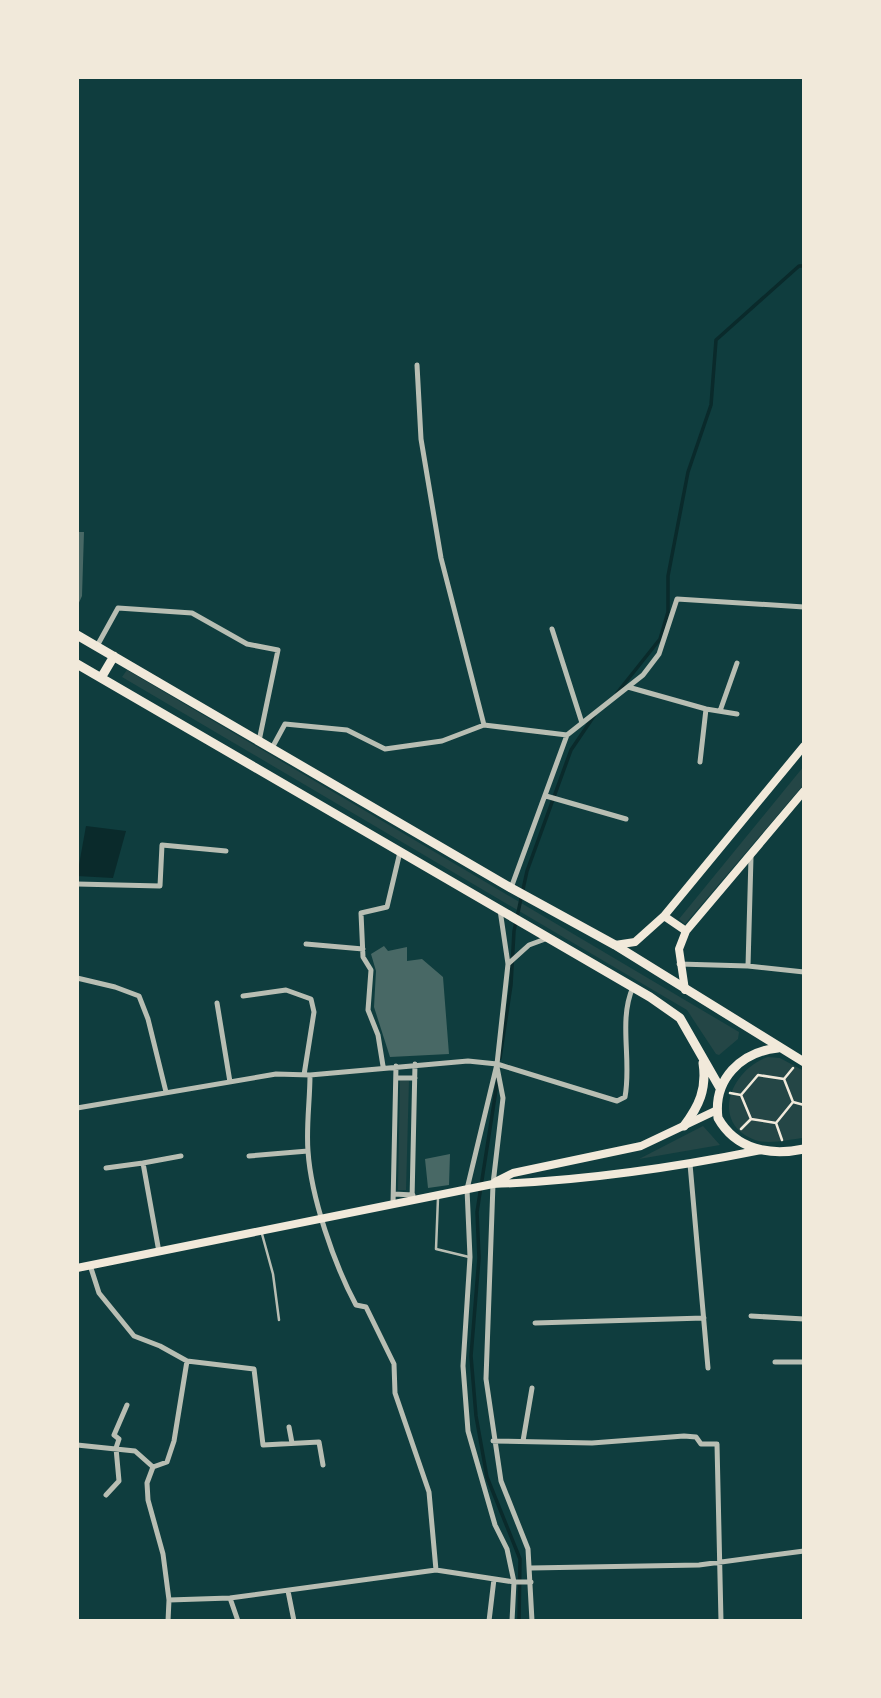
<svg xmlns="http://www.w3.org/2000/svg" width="881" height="1698" viewBox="0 0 881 1698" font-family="Helvetica,sans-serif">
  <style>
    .green { fill: #244646 }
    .water { fill: #0a2a2b }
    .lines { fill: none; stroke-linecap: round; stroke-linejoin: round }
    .stream { stroke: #0a2a2b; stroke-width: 3.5 }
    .building { fill: #486865 }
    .path { stroke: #f1e9da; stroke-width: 2.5 }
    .service { stroke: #b8beb3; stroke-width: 2.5 }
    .minor { stroke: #b8beb3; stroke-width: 5 }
    .secondary { stroke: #f1e9da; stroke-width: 8 }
    .primary { stroke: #f1e9da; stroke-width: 9 }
  </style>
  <rect width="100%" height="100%" fill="#0f3d3e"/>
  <path class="green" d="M 127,670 L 739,1032 L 738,1039 L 719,1055 L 716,1054 L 687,1010 L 122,677 Z
    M 804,766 L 804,784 L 685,924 L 679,919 Z
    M 768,1057 L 780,1058 L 804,1071 L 804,1138 C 790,1139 769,1145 755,1140 C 709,1123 731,1069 768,1057 Z
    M 400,1080 L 409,1081 L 406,1190 L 398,1190 Z
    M 703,1126 L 720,1145 L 639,1159 Z"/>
  <path class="water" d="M 86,826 L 126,831 L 113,878 L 77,876 Z"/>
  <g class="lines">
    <path class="stream" d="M 617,693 L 660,639 L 668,612 L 668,576 L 688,472 L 711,405 L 716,340 L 799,266 L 804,266
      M 500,1058 L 511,985 L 514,931 L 527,871 L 571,750 L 594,716
      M 498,1077 L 477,1212 L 479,1258 L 471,1356 L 476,1416 L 487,1477 L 520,1559 L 519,1621"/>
  </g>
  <path class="building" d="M 77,532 L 84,532 L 82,596 L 77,607 Z
    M 384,946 L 388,951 L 407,947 L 407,961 L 422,959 L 443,977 L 449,1054 L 390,1057 L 374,1007 L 376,971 L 371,954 Z
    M 450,1154 L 449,1185 L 428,1188 L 425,1159 Z"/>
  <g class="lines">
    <path class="path" d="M 784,1079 L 793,1068
      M 730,1093 L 741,1095 L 758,1075 L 784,1079 L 793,1102 L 804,1105
      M 741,1095 L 751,1119 L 776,1123
      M 741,1129 L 751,1119
      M 782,1140 L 776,1123 L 793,1102"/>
    <path class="service" d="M 438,1198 L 436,1249 L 469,1257
      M 262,1234 L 273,1274 L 279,1320"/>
    <path class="minor" d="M 417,365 L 421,439 L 441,558 L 484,725
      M 552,629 L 582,723
      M 97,646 L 118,608 L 192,613 L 247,644 L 278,650 L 259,741
      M 628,687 L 706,709 L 737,714
      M 720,711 L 737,663
      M 272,748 L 285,724 L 347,730 L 385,749 L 442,741 L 484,725 L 567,735
      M 700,762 L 706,709
      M 546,796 L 626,819
      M 77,884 L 160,886 L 162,845 L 226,851
      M 511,888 L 567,735 L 643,675 L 659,654 L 677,599 L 804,607
      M 500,910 L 508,964 L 497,1064 L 467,1189 L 470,1257 L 463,1366 L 468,1431 L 495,1525 L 507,1549 L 514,1582 L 512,1621
      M 306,944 L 363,949
      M 508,964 L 529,945 L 548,938
      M 679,964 L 748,966 L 804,972
      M 748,966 L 751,857
      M 77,978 L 115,987 L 139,996 L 148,1019 L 166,1092
      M 243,996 L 286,990 L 311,999 L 314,1012 L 304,1075
      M 217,1003 L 230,1082
      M 383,1066 L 378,1035 L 368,1010 L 371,970 L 363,957 L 361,913 L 387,907 L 400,852
      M 497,1067 L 503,1098 L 493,1184 L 486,1379 L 501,1481 L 528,1549 L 532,1621
      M 310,1075 C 310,1100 306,1126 308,1151 C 311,1197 334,1264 356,1305 L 366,1307 L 394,1364 L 395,1393 L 429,1492 L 436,1570
      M 396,1078 L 415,1078
      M 77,1108 L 276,1074 L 310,1075 L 468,1061 L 497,1064 L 617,1101 L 625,1097 C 632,1060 618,1021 633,987
      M 249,1156 L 308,1151
      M 690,1164 L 708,1368
      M 106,1168 L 143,1163
      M 394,1194 L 413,1195
      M 412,1200 L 415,1064
      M 393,1204 L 396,1066
      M 159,1252 L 143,1163 L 181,1156
      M 90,1265 L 99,1293 L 134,1336 L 160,1346 L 187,1361 L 254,1369 L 263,1445 L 319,1442 L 323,1465
      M 751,1316 L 804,1319
      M 535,1323 L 704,1318
      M 775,1362 L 804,1362
      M 289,1427 L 292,1443
      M 493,1441 L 592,1443 L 684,1436 L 696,1437 L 701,1444 L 717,1444 L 721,1621
      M 523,1441 L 532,1388
      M 77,1445 L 135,1451 L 153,1467 L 147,1483 L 148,1500 L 163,1554 L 169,1600 L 168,1621
      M 153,1467 L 167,1462 L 174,1441 L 187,1361
      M 106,1495 L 119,1481 L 116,1448 L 119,1439 L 114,1435 L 127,1405
      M 531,1568 L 699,1565 L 804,1551
      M 288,1591 L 294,1621
      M 230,1598 L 238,1621
      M 169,1600 L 230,1598 L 436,1570 L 514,1582 L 531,1582
      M 489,1621 L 494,1579"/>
    <path class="secondary" d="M 664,916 L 686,931
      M 615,945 L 635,942 L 664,916 L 804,746
      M 685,990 L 679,949 L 686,931 L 804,791
      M 495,1182 L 513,1173 L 641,1146 L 717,1110
      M 77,1268 L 493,1184 C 583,1181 672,1168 761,1150"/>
    <path class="primary" d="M 77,635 L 511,888 L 615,945 L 804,1062
      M 77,664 L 650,997 L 680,1018 L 720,1088
      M 101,678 L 114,656
      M 778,1048 C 741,1052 713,1079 718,1118 C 736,1150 770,1156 804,1149
      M 684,1126 C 699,1106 707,1089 703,1063"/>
  </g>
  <rect width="881" height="1698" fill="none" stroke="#f1e9da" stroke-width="158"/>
</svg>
